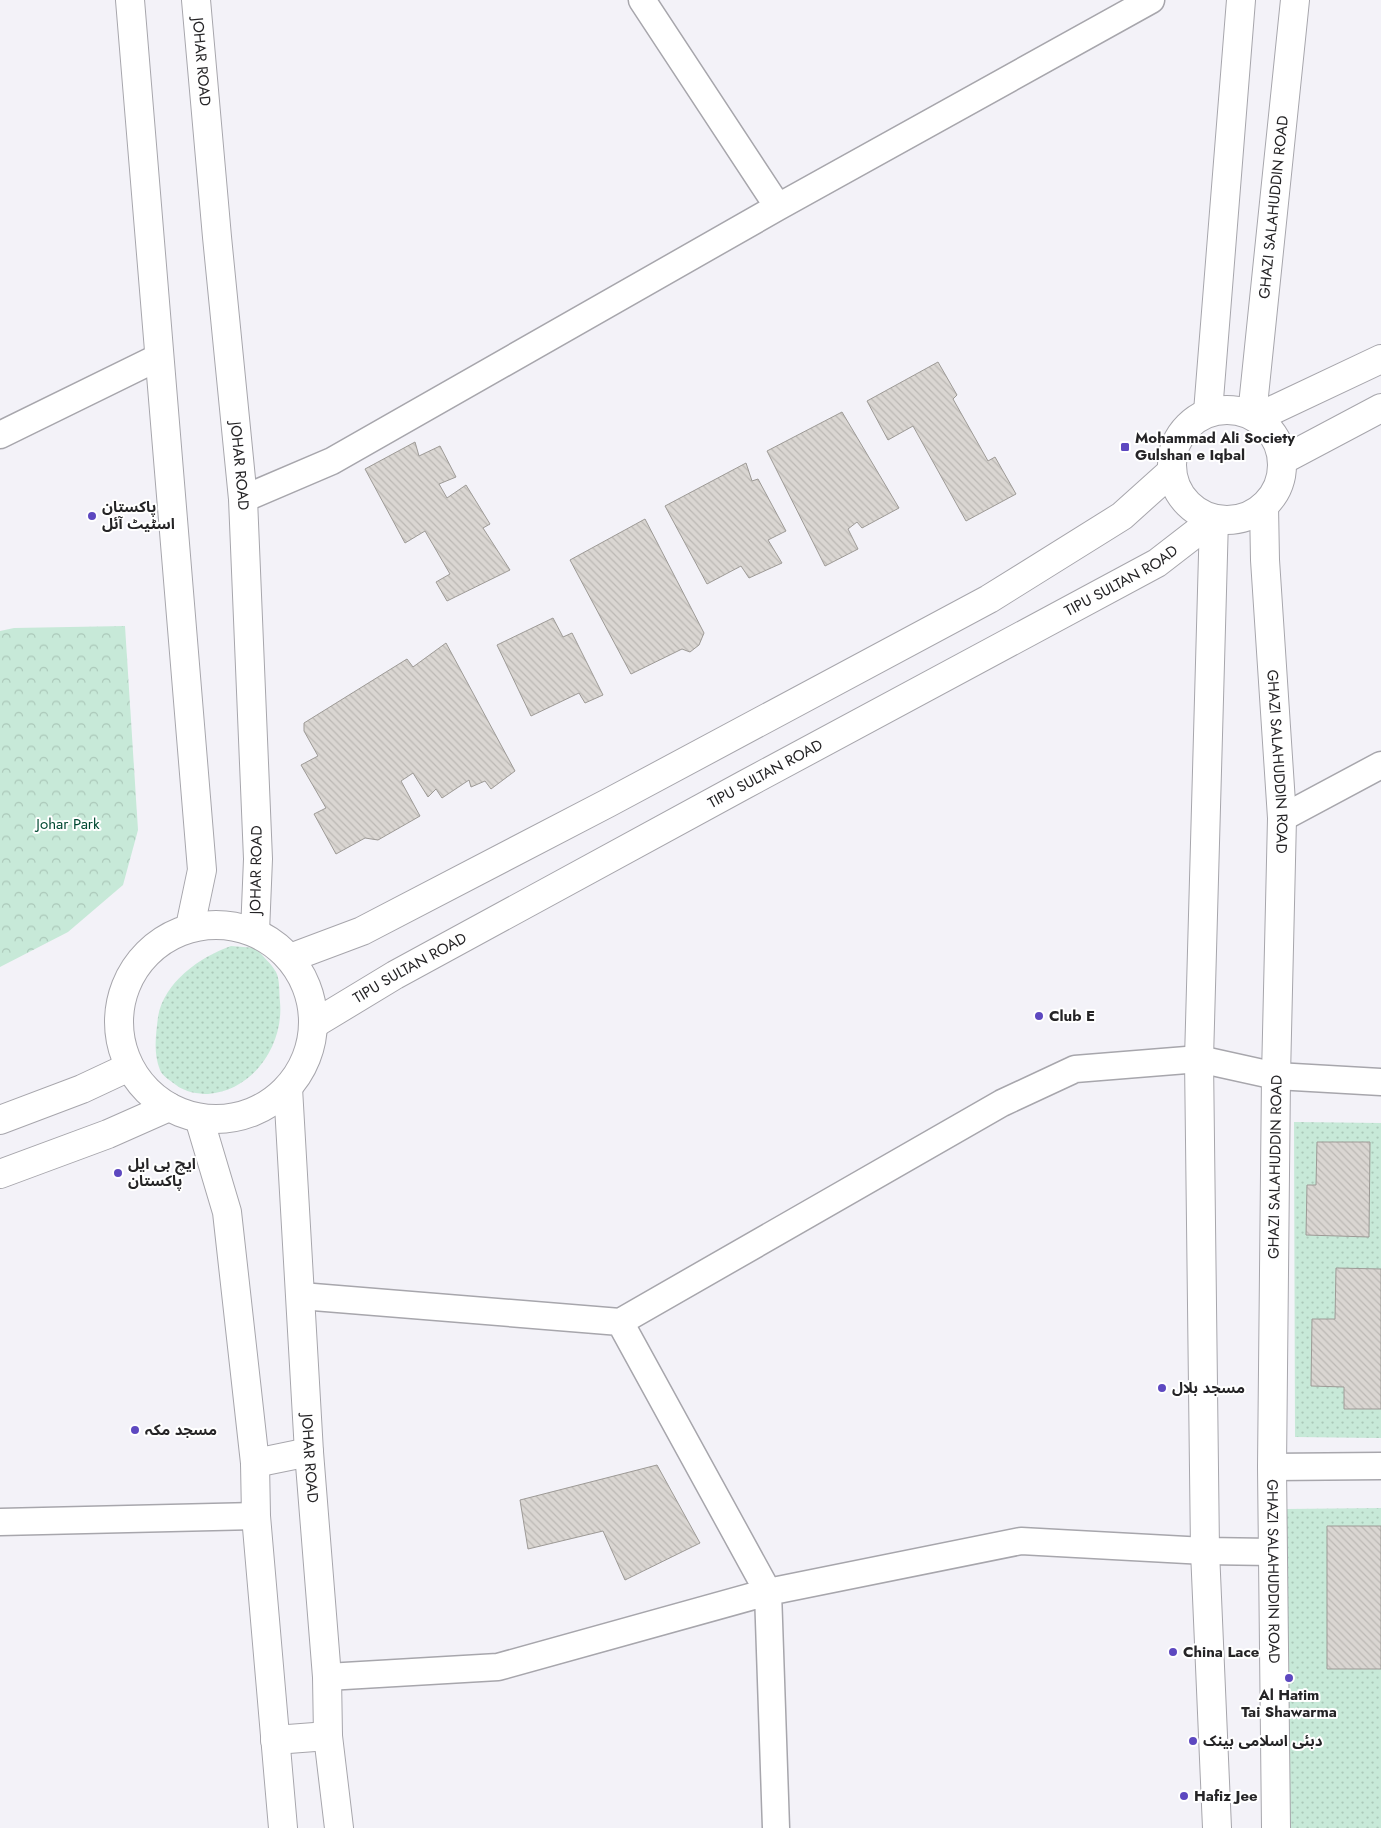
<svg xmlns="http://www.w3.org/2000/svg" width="1381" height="1828" viewBox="0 0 1381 1828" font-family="Jost,'Noto Sans Arabic',sans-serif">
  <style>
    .grass { fill: url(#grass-dots) }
    .park { fill: url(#park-crowns) }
    .building { fill: url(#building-back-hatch); stroke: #9d9a96 }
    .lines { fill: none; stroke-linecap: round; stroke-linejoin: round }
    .minor-casing { stroke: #a7a6ac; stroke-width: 29 }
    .tertiary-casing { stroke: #a7a6ac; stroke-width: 30 }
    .secondary-casing { stroke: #a7a6ac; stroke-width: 30 }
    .minor { stroke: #fff; stroke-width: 26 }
    .tertiary { stroke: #fff; stroke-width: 28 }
    .secondary { stroke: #fff; stroke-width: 28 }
    .poi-dot { fill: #5d48c0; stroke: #fff; stroke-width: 2 }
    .labels { text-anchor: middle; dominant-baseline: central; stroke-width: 4; stroke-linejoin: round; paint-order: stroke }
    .street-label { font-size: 15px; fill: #252426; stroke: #fff }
    .poi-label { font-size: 15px; font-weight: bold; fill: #252426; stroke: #fff; text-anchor: start }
    .park-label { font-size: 15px; fill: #004831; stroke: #fff }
  </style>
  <defs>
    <pattern id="grass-dots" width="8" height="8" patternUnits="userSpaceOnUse" patternTransform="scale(1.25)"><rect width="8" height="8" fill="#c7e9d8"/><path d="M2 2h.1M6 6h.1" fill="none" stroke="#abc8b9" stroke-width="1.8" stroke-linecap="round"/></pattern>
    <pattern id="park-crowns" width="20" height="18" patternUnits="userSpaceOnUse" patternTransform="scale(1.25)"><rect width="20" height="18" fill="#c7e9d8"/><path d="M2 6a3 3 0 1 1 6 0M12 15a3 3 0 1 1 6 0" fill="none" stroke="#abc8b9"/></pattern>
    <pattern id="building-back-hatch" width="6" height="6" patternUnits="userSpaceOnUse" patternTransform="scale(1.25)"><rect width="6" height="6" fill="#dad6d2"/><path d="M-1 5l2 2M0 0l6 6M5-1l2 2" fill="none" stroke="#bbb8b4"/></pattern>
  </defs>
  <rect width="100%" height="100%" fill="#f3f2f8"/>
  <path class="grass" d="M 231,946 L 256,948 C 262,956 271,963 276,972 C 280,979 279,993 280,1002 C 284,1045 253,1091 208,1094 C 198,1094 185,1092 176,1085 C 171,1081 162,1076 160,1070 C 153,1052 156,1035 158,1017 C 164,982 200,957 231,946 Z
    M 1294,1122 L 1381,1123 L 1381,1438 L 1295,1437 Z
    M 1381,1508 L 1381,1828 L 1282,1828 L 1286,1509 Z"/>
  <path class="park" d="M 125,626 L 138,830 L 123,885 L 68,932 L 0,967 L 0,631 L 14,628 Z"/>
  <path class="building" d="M 938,362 L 957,395 L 953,399 L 988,461 L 995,457 L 1016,494 L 966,521 L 913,426 L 888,440 L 867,401 Z
    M 842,412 L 899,508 L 862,528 L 857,522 L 848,529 L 858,549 L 825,566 L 767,451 Z
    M 415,442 L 419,456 L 440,446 L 456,477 L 439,484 L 447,498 L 466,485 L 490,524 L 483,528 L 510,570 L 447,601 L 436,582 L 450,574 L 425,531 L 405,543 L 365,469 Z
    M 746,463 L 752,481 L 758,479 L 786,531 L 768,540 L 782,563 L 749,578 L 741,566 L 707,584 L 665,506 Z
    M 645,519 L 704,633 L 699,645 L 690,652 L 682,649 L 631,674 L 570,560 Z
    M 553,618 L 563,637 L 572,633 L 603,695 L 585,703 L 579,693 L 531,716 L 497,645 Z
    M 446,643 L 515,771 L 491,789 L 485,781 L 471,787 L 469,780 L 442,798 L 436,789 L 428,797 L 413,773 L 401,781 L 420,816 L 378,840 L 365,838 L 336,854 L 314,814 L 326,808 L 301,765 L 318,756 L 304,731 L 304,723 L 407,659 L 413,667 Z
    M 1317,1142 L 1370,1142 L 1369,1237 L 1306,1235 L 1307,1185 L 1316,1185 Z
    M 1336,1268 L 1381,1269 L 1381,1409 L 1344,1409 L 1344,1387 L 1311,1386 L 1312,1319 L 1335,1319 Z
    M 657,1465 L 700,1543 L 625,1580 L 603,1531 L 528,1549 L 520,1500 Z
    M 1327,1526 L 1381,1526 L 1381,1669 L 1327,1669 Z"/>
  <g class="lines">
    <defs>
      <path id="minor" d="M 642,0 L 778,207
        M 0,435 L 159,357
        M 243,499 L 332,461 L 778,207 L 1151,0
        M 1282,818 L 1381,765
        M 301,1296 L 620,1322 L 1002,1103 L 1075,1069 L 1199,1059 L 1276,1076 L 1381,1082
        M 620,1322 L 768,1592 L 776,1828
        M 1272,1467 L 1381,1466
        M 0,1522 L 256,1516
        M 327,1677 L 498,1667 L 768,1592 L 1021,1541 L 1205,1551 L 1272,1552"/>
      <g id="tertiary">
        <path d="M 130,0 L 202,870 L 190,927"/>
        <path id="s1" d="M 196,0 L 217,237 L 243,499 L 258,859 L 255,932"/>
        <path d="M 1208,412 L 1241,0"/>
        <path id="s2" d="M 1252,415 L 1295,0"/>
        <path id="s3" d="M 1264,506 L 1265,560 L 1282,818 L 1276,1076 L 1272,1467 L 1276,1828"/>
        <path d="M 1214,519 L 1199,1059 L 1205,1551 L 1217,1828"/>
        <path id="s4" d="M 288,1088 L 309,1452 L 327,1677 L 328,1736 L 339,1828"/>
        <path d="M 199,1118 L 227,1212 L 255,1463 L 256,1516 L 283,1828"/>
        <path d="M 255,1463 L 309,1452"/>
        <path d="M 275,1740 L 328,1736"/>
      </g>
      <g id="secondary">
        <circle cx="1227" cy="465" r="55"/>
        <path d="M 1256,418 L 1381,359"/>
        <path d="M 1283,460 L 1381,408"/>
        <circle cx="216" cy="1022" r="97"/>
        <path d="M 290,958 L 362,931 L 608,803 L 989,599 L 1122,516 L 1171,472"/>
        <path id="s5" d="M 314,1024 L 395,975 L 744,785 L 1157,563 L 1214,519"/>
        <path d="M 0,1120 L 82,1089 L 129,1067"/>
        <path d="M 0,1174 L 108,1134 L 169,1107"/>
      </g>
    </defs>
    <use href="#minor" class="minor-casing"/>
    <use href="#tertiary" class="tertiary-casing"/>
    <use href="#secondary" class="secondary-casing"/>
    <use href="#minor" class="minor"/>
    <use href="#tertiary" class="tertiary"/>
    <use href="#secondary" class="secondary"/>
  </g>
  <g class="poi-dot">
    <rect x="1120" y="442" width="10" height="10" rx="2.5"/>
    <circle cx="92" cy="516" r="5"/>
    <circle cx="1039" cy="1016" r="5"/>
    <circle cx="118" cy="1173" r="5"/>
    <circle cx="1162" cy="1388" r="5"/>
    <circle cx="135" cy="1430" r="5"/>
    <circle cx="1173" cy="1652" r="5"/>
    <circle cx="1289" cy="1678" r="5"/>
    <circle cx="1193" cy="1741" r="5"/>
    <circle cx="1184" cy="1796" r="5"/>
  </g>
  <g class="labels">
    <g class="street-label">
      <text stroke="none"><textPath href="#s1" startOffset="62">JOHAR ROAD</textPath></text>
      <text stroke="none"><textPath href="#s2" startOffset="209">GHAZI SALAHUDDIN ROAD</textPath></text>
      <text stroke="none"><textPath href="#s1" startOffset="468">JOHAR ROAD</textPath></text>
      <text stroke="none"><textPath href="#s5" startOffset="921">TIPU SULTAN ROAD</textPath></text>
      <text stroke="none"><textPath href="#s3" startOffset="256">GHAZI SALAHUDDIN ROAD</textPath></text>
      <text stroke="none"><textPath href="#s5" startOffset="516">TIPU SULTAN ROAD</textPath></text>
      <text transform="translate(256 870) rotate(-89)">JOHAR ROAD</text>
      <text stroke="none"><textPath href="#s5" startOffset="111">TIPU SULTAN ROAD</textPath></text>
      <text transform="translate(1275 1167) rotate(-89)">GHAZI SALAHUDDIN ROAD</text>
      <text stroke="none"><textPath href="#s4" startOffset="371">JOHAR ROAD</textPath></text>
      <text stroke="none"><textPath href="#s3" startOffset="1066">GHAZI SALAHUDDIN ROAD</textPath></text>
    </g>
    <g class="poi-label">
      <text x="1135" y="438">Mohammad Ali Society<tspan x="1135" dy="17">Gulshan e Iqbal</tspan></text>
      <text x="102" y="507">پاکستان<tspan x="102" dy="17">اسٹیٹ آئل</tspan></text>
      <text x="1049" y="1016">Club E</text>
      <text x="128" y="1164">ایچ بی ایل<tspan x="128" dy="17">پاکستان</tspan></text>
      <text x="1172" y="1388">مسجد بلال</text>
      <text x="145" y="1430">مسجد مکہ</text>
      <text x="1183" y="1652">China Lace</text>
      <text x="1289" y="1695" text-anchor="middle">Al Hatim<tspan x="1289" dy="17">Tai Shawarma</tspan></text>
      <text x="1203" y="1741">دبئی اسلامی بینک</text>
      <text x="1194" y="1796">Hafiz Jee</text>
    </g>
    <g class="park-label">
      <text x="68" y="824">Johar Park</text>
    </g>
  </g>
</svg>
